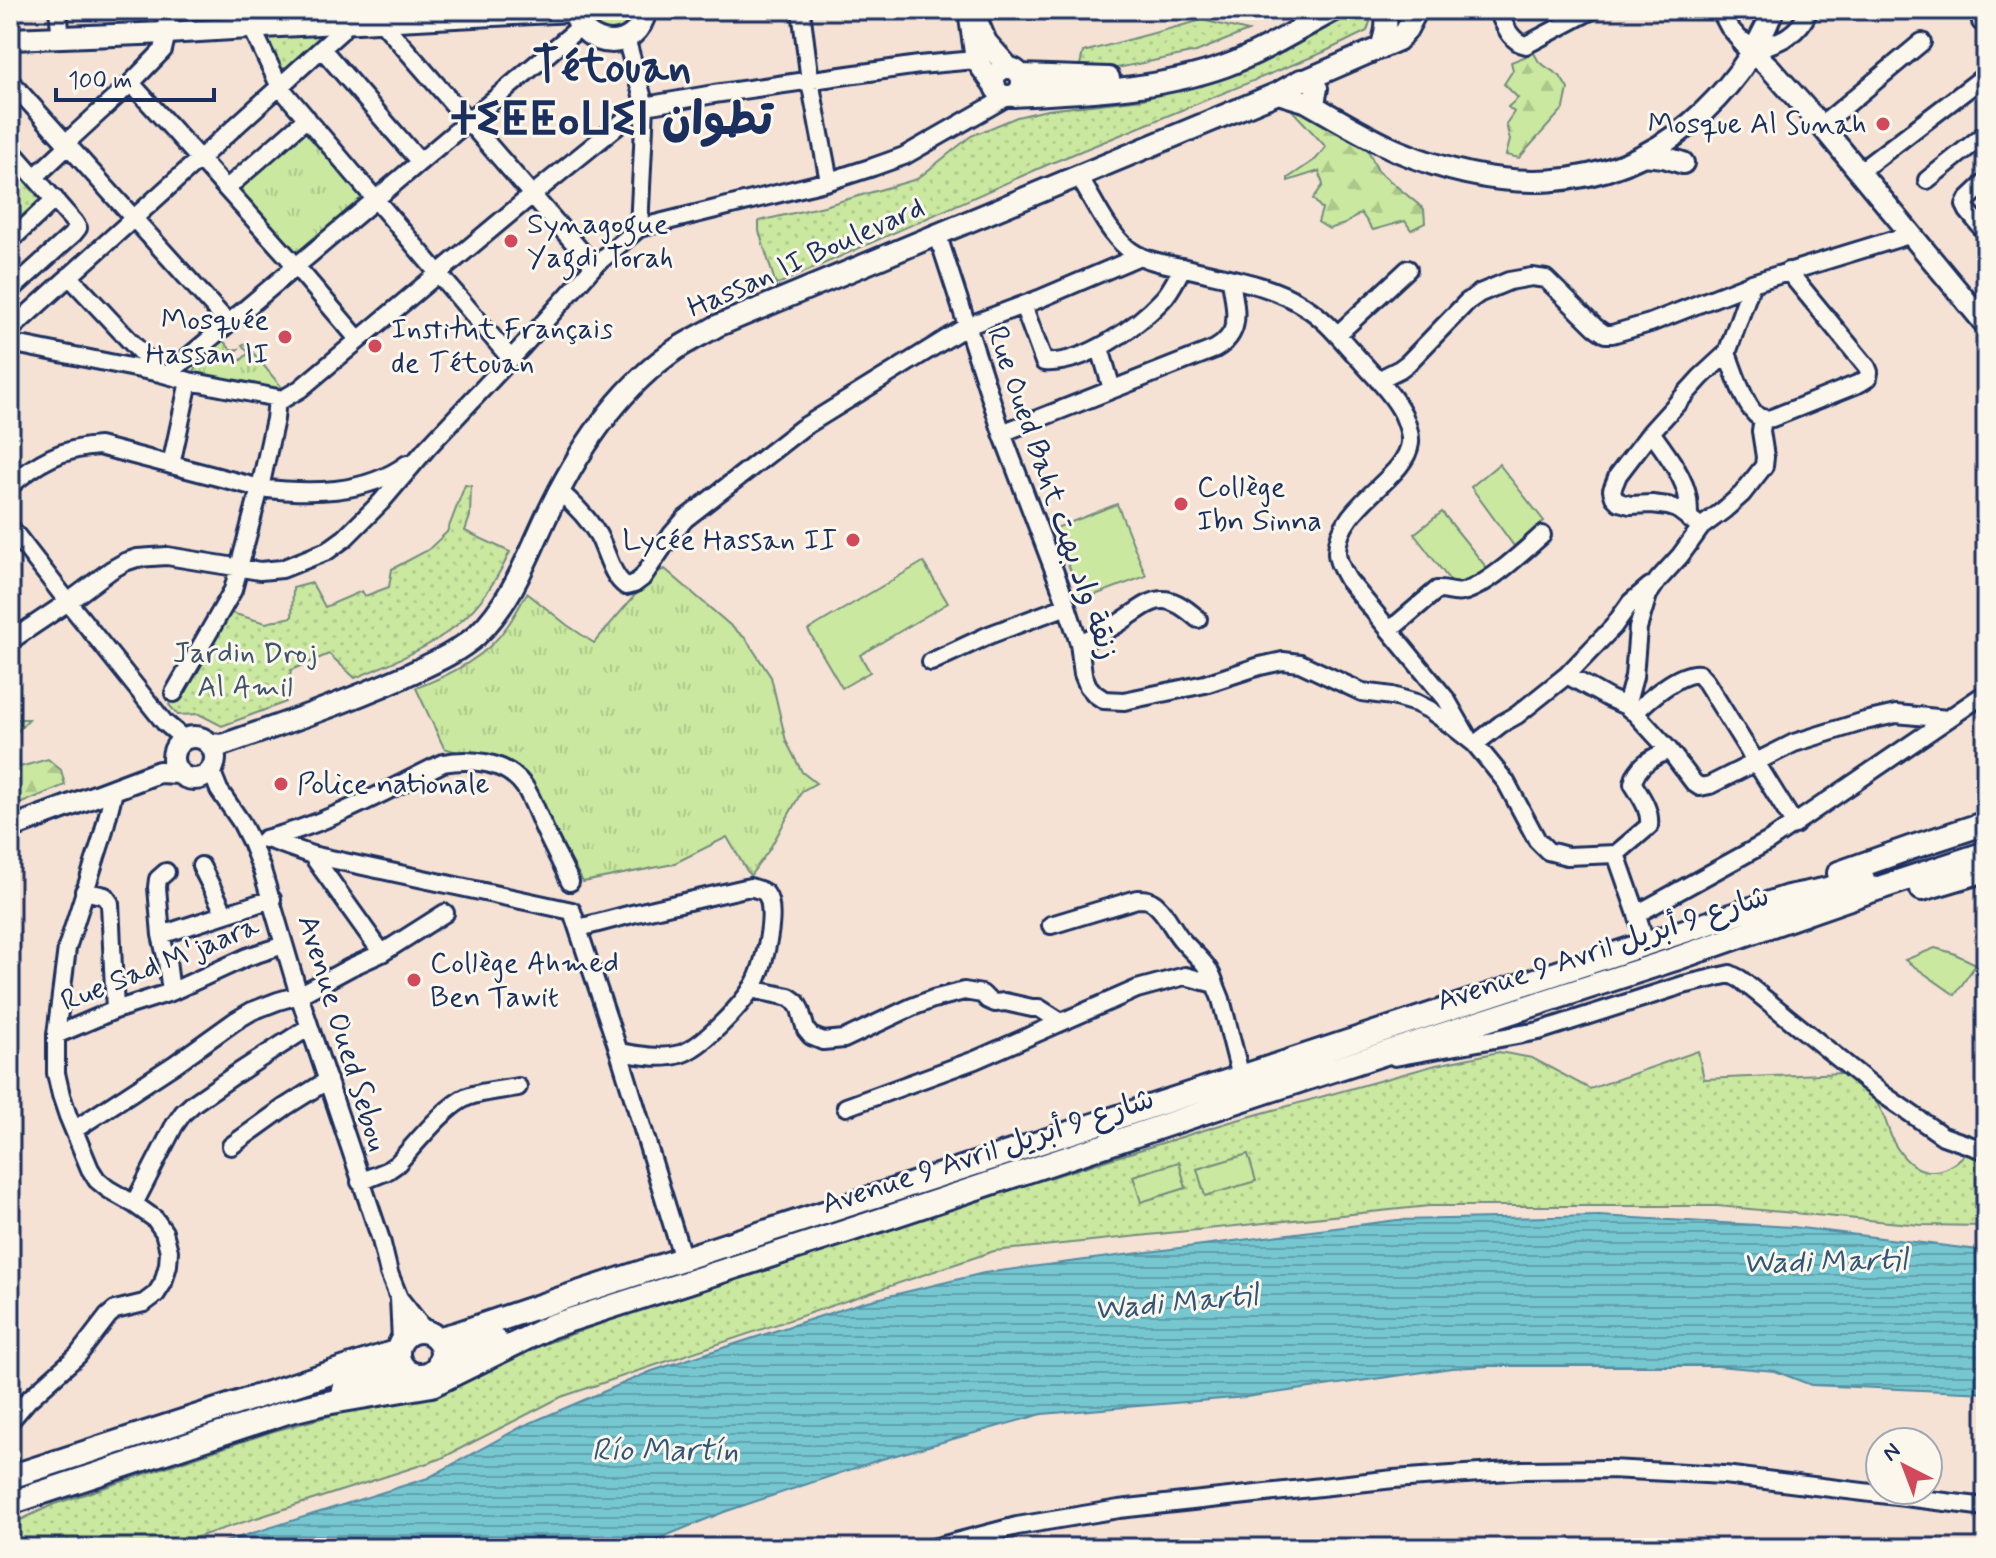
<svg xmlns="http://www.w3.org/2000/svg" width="1996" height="1558" viewBox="0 0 1996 1558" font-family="Mynerve,'Playpen Sans Arabic','Noto Sans Tifinagh',sans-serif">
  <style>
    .grass { fill: url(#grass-tufts); stroke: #728c7e; stroke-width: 2 }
    .forest { fill: url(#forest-firs); stroke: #728c7e; stroke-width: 2 }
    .park { fill: url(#park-dots); stroke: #728c7e; stroke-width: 2 }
    .garden { fill: #cae89f; stroke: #728c7e; stroke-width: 2 }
    .water { fill: url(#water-rules); stroke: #528aa2; stroke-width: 2 }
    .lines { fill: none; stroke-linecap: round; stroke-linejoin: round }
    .minor-casing { stroke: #1b2f5e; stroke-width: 22 }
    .major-casing { stroke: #1b2f5e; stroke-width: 26 }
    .highway-casing { stroke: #1b2f5e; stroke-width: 28 }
    .minor { stroke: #fbf7ec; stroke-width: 16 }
    .major { stroke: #fbf7ec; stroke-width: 20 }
    .highway { stroke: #fbf7ec; stroke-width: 22 }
    .poi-dot { fill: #d1495b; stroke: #fbf7ec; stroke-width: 3 }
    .labels { text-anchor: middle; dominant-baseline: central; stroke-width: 6; stroke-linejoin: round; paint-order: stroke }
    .poi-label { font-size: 30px; fill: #1b2f5e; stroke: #fbf7ec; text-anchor: start }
    .street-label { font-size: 30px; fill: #1b2f5e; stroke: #fbf7ec }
    .park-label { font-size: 30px; fill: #3e546b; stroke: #fbf7ec }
    .water-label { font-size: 32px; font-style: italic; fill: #32557a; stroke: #fbf7ec }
    .town-label { font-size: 46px; font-weight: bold; fill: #1b2f5e; stroke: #fbf7ec }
  </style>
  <defs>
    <pattern id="grass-tufts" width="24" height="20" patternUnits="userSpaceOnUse" patternTransform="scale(2)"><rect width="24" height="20" fill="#cae89f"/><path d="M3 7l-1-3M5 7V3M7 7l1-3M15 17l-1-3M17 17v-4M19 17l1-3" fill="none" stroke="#adc78b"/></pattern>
    <pattern id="forest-firs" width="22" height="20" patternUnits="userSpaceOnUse" patternTransform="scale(2)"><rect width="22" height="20" fill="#cae89f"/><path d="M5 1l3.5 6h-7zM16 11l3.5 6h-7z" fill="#adc78b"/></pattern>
    <pattern id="park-dots" width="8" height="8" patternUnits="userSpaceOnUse" patternTransform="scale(2)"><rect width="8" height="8" fill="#cae89f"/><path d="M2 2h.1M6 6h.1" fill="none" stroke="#adc78b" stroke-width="1.8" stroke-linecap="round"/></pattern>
    <pattern id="water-rules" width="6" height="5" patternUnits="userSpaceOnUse" patternTransform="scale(2)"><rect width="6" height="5" fill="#76c7d0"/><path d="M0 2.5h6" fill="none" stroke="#60a2ac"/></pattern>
  </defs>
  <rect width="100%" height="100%" fill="#f5e2d4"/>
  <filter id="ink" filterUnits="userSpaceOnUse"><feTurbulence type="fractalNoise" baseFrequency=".0125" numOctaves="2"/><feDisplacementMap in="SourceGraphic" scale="16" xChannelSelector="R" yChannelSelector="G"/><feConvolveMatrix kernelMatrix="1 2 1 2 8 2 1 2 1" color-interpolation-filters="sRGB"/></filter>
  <g filter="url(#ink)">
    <path class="grass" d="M 303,127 L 365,201 L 296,260 L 232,188 Z
      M 221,338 L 231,350 L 238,349 L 233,353 L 240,361 L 249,353 L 242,345 L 245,343 L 284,390 L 279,396 L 192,376 L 202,355 L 220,341 Z
      M 665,569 L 746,639 L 771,677 L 786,741 L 802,772 L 816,783 L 802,791 L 769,850 L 750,876 L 727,837 L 673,864 L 583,882 L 526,777 L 496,764 L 444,748 L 416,688 C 450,675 487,657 508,625 C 515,615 521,603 527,593 L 567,625 L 594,643 L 653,574 Z"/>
    <path class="forest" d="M 1534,53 L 1539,62 L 1560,76 L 1568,89 L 1564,108 L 1519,158 L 1506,155 L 1510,140 L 1506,124 L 1514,112 L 1508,107 L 1518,98 L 1504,84 L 1513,70 L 1511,62 Z
      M 1300,105 L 1314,112 L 1321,122 L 1368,150 L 1378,171 L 1424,209 L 1425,223 L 1411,230 L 1405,221 L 1373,230 L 1361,213 L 1345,224 L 1329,229 L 1318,222 L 1322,209 L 1313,199 L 1323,185 L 1319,171 L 1288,181 L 1288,178 L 1316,159 L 1326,147 L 1291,109 Z
      M 16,719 L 29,719 L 13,736 L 20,767 L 48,759 L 61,770 L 65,785 L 10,808 L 10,723 Z"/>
    <path class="park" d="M 1358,10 L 1362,10 L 1370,22 L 1367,31 L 1324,52 L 1049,164 L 776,285 L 759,231 L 759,221 L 824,206 L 917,179 L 971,136 L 1017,117 L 1047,110 L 1143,99 L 1240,73 L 1342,16 Z
      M 1202,20 L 1248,31 L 1196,52 L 1143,63 L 1106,70 L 1080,65 L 1083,52 Z
      M 338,27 L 281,79 L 260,34 Z
      M 10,162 L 42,198 L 10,227 Z
      M 465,485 L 471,486 L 470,516 L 465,531 L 510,552 C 473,630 430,647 355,678 L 329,654 L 291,670 L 286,702 L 222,726 L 199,714 L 178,715 L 169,705 L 228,612 L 266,623 L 292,617 L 293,588 L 312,583 L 325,607 L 362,591 L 365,596 L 389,587 L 392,569 L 428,550 L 447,532 Z
      M 1698,1051 L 1704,1079 L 1844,1073 C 1853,1081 1865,1088 1873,1098 C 1884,1110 1887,1128 1894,1143 C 1912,1175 1939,1181 1965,1154 L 1986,1161 L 1986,1226 L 1921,1225 L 1718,1206 L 1429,1206 L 994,1251 L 561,1397 L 440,1459 L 163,1548 L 10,1548 L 10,1525 L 52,1505 L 274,1431 L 374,1404 L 420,1399 L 514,1355 L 738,1274 L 1230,1122 L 1436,1065 L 1499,1052 L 1532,1058 L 1590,1089 Z"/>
    <path class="garden" d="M 582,10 L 598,10 L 599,12 L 618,15 L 621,10 L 638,10 C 624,34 618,36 592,27 Z
      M 1499,464 L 1544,521 L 1514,546 L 1471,487 Z
      M 1117,504 L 1146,576 L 1084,599 L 1069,567 L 1056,528 Z
      M 1442,512 L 1487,568 L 1458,591 L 1414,534 Z
      M 923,562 L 948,603 L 860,655 L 870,672 L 842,688 L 808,630 Z
      M 1935,948 L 1953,953 L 1976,964 L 1955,995 L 1905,960 Z
      M 1248,1154 L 1256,1181 L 1205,1196 L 1197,1169 Z
      M 1179,1162 L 1186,1188 L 1141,1202 L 1133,1176 Z"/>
    <path class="water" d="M 1599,1216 L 1793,1227 L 1986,1251 L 1986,1393 L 1811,1385 L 1775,1371 L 1717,1366 L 1490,1366 L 1452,1368 L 1246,1397 L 1042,1414 L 882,1459 L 724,1512 L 636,1548 L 205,1548 L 428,1478 L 523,1426 L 652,1371 L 864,1302 L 984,1273 L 1397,1220 Z"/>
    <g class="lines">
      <defs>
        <path id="minor" d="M 58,10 L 61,38
          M 377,10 L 382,22 L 594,266
          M 801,10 L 810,81 L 829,181
          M 1497,10 C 1504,23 1510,42 1526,45 L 1592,10
          M 1720,10 L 1729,27 L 1743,43
          M 1981,22 L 1986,18
          M 252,28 L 280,87 L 511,359
          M 626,38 L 645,106 L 639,228
          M 322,49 L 420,162
          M 1752,51 C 1778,42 1798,37 1809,10
          M 10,81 L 228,323
          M 131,83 L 288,257 L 358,339
          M 1821,126 L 1922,42
          M 67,142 L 131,83 L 163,50 L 167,33 L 166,10
          M 10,149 L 74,222 L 78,228 L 74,233 L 10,291
          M 1859,172 L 1986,75
          M 1078,176 C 1093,198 1106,230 1126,247 C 1143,263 1172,264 1194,270 C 1231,279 1272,285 1304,306 C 1327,320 1343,342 1361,361 C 1375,377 1393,394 1403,414 C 1406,421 1411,434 1410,443 C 1406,479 1337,505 1337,552 C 1337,562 1343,571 1348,580 L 1446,699 L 1466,734
          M 35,177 L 69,145
          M 1927,180 L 1986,133
          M 1986,182 L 1968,199 L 1965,205 L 1968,211 L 1986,233
          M 227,188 L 307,118
          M 937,233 L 1002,433 L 1063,594 L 1079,643 L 1083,674 L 1088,686 L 1095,694 L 1104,700 L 1124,701 L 1205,684 L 1260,666 L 1283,661 L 1300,663 L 1362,692 L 1392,696 L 1416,703 L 1430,710 L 1451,725 L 1475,744 L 1506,782 L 1537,840 L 1548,851 L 1567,856 L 1616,854 L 1637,914 L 1645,944
          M 10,241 L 55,199
          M 69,276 L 160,373
          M 1023,305 L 1044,362 C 1084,365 1137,327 1163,299 C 1171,291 1177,277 1183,267
          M 10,330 L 340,32 L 347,23
          M 1338,334 L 1408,269
          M 10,343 L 160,373 L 189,381 L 283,399 L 300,389 L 532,195 L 631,115 L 645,106 L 714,94 L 919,65 L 976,60
          M 1100,348 L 1112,389
          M 1727,353 C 1733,368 1745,409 1759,417 C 1765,420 1766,419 1772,418 L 1860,383 L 1868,378 L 1869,372 L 1867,367 L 1788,271
          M 167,375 L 580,27
          M 1378,380 L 1400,369 L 1408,363 L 1467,302 L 1480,293 L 1509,281 L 1532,277 L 1546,279 L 1595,327 L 1605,334 L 1612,334 L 1650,323 L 1752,283 L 1912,234
          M 1651,432 C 1664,450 1685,477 1688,499 C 1689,506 1689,512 1689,519
          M 1002,433 L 1215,349 C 1244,332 1235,308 1231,280
          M 171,465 L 189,381
          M 10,486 C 37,462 63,448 99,446 L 260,488 C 308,494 365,495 407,464
          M 559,491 C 574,504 588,518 598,535 C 607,551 611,576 626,586 L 634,584 L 642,578 L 672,534 L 685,519 L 802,428 L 967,326 L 1039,299 L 1140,256
          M 10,527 L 68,602 L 164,722 L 184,739
          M 1701,527 L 1677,509 L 1668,506 L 1652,504 L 1630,505 L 1619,502 L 1614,497 L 1612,490 L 1618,475 L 1651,432 L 1701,377 L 1727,353 L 1752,283
          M 1390,630 L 1437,590 C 1446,589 1453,594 1462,592 C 1486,587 1523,552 1542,535
          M 10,641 L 68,602 L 111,570 L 125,562 L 137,558 L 167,556 L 260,571 L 282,569 L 327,551 L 345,538 L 381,502 L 427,448 L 522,347 L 594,266 L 639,228 L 829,181 L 873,167 L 904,156 L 1007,97
          M 1079,643 C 1092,637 1107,631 1119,623 C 1154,600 1162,587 1198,619
          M 931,662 L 989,635 L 1067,606
          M 1567,675 L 1613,627 L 1631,602 L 1650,586
          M 174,693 L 233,590 L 260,488 L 275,419 L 277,399
          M 1626,706 L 1634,677 L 1638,628 L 1648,595 L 1658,580 L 1680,556 L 1701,527 L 1724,510 L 1742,494 L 1764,466 L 1765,457 L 1761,431 L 1763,418
          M 1475,744 L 1501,724 L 1517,715 L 1567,675 L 1608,698 L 1626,706 L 1633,712
          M 211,770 L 219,790 L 241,822 L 251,842 L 262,870 L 299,995 L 381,1240 L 389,1273 L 399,1298 L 426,1332
          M 1795,825 L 1706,682 L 1699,674 C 1681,671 1647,700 1635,713 L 1669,750 L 1694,783 L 1700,787 L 1710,785 L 1794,743 L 1865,721 L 1896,714 L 1948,719
          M 265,839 C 328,824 385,791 443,763 C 470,758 506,761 524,786 C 532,797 537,813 543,826 C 551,845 562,863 570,882
          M 267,839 L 312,855 L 572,911 L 619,1052 L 683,1259
          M 1616,854 L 1649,826 C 1651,810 1641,797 1633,784 C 1636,765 1653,757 1669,750
          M 312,855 L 382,953
          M 201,866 L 225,914
          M 166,872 L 158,879 L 157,887 L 161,935 L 167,961 L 171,992
          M 84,891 L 105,896 L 110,903 L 115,1010
          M 1637,914 L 1769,841 L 1986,693
          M 1051,925 L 1137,899 C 1144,899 1149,899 1155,904 C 1166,913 1172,928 1181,939 C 1194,955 1209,963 1215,984
          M 579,928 L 632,914 L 750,887 C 756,889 763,890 766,894 C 778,909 764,968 755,983 C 744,1003 702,1048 680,1054 C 660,1060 640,1055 619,1052
          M 161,935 L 272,899
          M 751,989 L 789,997 L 796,1002 L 800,1009 L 806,1030 L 811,1036 L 823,1041 L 844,1039 L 912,1007 L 933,999 L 964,991 L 982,994 L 988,1000 L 995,1003 L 1005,1002 L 1032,1008 L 1039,1008 L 1061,1022
          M 56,1035 L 115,1010 L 171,992 L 247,957 L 284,945
          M 1395,1057 L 1539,1031 L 1683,985 L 1730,974 L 1740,979 L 1884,1095 L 1943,1136 L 1986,1151
          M 846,1107 L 975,1060 L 1137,989 L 1185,976 L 1215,984 L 1221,999 L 1241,1077
          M 74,1130 L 175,1064 L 235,1021 L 252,1011 L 278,1001 L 299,995 L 351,967 L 382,953 L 445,913
          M 231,1146 L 285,1107 L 328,1080
          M 360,1182 L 387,1171 L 397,1164 C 414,1146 445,1106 467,1097 C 483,1091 501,1090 518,1087
          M 134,1204 L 174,1126 L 183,1113 L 194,1103 L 233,1076 L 309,1027
          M 399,1298 L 401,1341
          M 10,1421 L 28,1400 L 78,1355 L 108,1316 L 115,1310 L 144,1303 L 156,1294 L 163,1283 L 168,1265 L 169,1251 L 164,1232 L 155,1219 L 134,1204 L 108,1189 L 97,1180 L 90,1169 L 68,1116 L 61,1095 L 56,1073 L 56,1035 L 67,948 L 102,838 L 115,787
          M 933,1548 L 1017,1526 L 1119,1509 L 1394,1479 L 1523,1470 L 1610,1469 L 1724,1475 L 1978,1506 L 1986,1509"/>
        <path id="major" d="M 573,10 C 585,51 637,54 646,10
          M 969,10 L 976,60 L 995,86
          M 978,23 L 986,42 L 1009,68
          M 10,39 L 167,33 L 280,26 L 573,11
          M 1743,43 L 1770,68 L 1824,129 L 1986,325
          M 1381,48 C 1385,35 1389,23 1384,10
          M994 82a14 14 0 1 1 28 0a14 14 0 1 1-28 0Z
          M 1020,75 L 1109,78
          M 1308,79 L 1398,40 L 1406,31 L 1417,10
          M 1013,96 C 1083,92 1158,90 1225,66 C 1263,52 1299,29 1335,10
          M 1307,102 C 1337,119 1366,137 1398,151 C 1499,193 1604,197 1691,123 C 1726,93 1757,53 1773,10
          M 1643,155 L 1664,157 L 1683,163
          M173 758a21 21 0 1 1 42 0a21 21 0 1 1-42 0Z
          M 210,744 L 222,745 C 283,724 344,703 403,677 C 428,665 456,654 477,635 C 514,600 530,549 552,505 C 581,446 621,387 675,350 C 688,341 704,334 717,326 L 1278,93 L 1301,80 L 1310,80 L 1317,88 L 1315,98 L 1308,102 L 1278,93
          M 10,828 L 159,772 L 178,773"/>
        <path id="highway" d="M 1839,873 L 1910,848 L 1986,823
          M 1922,889 L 1986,870
          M398 1353a22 22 0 1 1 44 0a22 22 0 1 1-44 0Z
          M 437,1339 L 456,1334 L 584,1291 L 1241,1077 L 1788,897 L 1823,890 L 1863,879
          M 440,1360 L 496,1341
          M 343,1389 L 381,1375 L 409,1372
          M 10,1477 L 398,1351
          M 10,1503 L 287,1412 L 320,1404 L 432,1385 L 551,1326 L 841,1233 L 1265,1092 L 1675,959 L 1864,893 L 1986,853"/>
      </defs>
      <use href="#minor" class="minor-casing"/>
      <use href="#major" class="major-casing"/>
      <use href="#highway" class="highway-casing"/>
      <use href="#minor" class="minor"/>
      <use href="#major" class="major"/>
      <use href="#highway" class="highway"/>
    </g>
  </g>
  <g class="poi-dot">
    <circle cx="1883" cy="124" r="8"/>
    <circle cx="511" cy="241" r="8"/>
    <circle cx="285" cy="337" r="8"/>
    <circle cx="375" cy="346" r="8"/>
    <circle cx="1181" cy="504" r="8"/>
    <circle cx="853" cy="540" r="8"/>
    <circle cx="281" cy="784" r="8"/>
    <circle cx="414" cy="980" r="8"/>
  </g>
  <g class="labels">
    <g class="poi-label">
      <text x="1867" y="124" text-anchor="end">Mosque Al Sunah</text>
      <text x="527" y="224">Synagogue<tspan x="527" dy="34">Yagdi Torah</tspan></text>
      <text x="269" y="320" text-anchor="end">Mosquée<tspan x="269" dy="34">Hassan II</tspan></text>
      <text x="391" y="329">Institut Français<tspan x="391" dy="34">de Tétouan</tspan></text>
      <text x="1197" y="487">Collège<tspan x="1197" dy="34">Ibn Sinna</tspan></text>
      <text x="837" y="540" text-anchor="end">Lycée Hassan II</text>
      <text x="297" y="784">Police nationale</text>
      <text x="430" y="963">Collège Ahmed<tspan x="430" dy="34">Ben Tawit</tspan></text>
    </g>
    <g class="street-label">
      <text transform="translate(806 258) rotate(-24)">Hassan II Boulevard</text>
      <text transform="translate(1052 493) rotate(71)">Rue Oued Baht زنقة واد بهت</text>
      <text transform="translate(1603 949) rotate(-18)">Avenue 9 Avril شارع 9 أبريل</text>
      <text transform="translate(160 964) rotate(-22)">Rue Sad M'jaara</text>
      <text transform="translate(342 1033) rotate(73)">Avenue Oued Sebou</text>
      <text transform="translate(988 1152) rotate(-18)">Avenue 9 Avril شارع 9 أبريل</text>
    </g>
    <g class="park-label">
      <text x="245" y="653">Jardin Droj<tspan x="245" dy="34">Al Amil</tspan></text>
    </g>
    <g class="water-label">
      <text transform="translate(1825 1262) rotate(-1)">Wadi Martil</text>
      <text transform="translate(1176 1303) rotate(-5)">Wadi Martil</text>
      <text x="665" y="1451">Río Martín</text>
    </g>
    <g class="town-label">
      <text x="612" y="68">Tétouan<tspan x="612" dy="53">ⵜⵉⵟⵟⴰⵡⵉⵏ تطوان</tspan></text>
    </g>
  </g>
  <rect width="1996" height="1558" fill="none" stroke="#fbf7ec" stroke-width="40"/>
  <rect x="20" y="20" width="1956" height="1518" fill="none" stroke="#1b2f5e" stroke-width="3" filter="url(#ink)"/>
  <g transform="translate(1904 1466) rotate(318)"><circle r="38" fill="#fbf7ec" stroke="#a1a7b3" stroke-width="2"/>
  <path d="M0-6L14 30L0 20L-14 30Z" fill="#d1495b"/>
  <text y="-12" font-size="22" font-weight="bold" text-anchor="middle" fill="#1b2f5e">N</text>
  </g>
  <path d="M56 88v12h158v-12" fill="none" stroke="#1b2f5e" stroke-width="4"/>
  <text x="68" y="88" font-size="24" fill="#1b2f5e" stroke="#fbf7ec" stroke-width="6" paint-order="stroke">100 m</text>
</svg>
